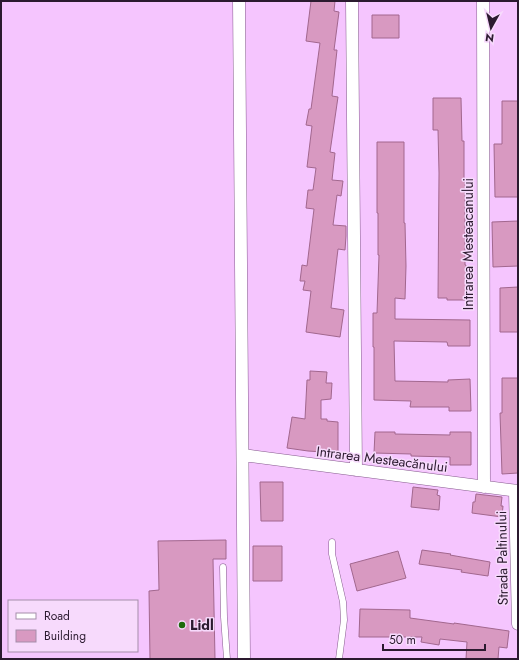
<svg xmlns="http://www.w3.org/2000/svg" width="519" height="660" viewBox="0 0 519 660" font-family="Jost,sans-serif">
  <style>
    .building { fill: #d899c1; stroke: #a2678e }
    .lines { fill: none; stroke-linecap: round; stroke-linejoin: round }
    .service-casing { stroke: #855b8d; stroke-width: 7 }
    .minor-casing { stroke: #855b8d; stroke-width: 13 }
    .service { stroke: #fff; stroke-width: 6 }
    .minor { stroke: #fff; stroke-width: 12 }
    .poi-dot { fill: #1e6b0d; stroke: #f7dafc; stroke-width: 1.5 }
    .labels { text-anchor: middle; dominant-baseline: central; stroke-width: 3; stroke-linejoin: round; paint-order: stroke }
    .street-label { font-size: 14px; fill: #2b1a2f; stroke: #f7dafc }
    .poi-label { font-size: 14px; font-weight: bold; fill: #2b1a2f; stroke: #f7dafc; text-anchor: start }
  </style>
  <rect width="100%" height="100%" fill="#f5c5fe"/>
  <path class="building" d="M 311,1 L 335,1 L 334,11 L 339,12 L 334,50 L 337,50 L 332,96 L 338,97 L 330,152 L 335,153 L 332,180 L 343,181 L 341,196 L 337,195 L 333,225 L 346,226 L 346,236 L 345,250 L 338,249 L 331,308 L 344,310 L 340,337 L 306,332 L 311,291 L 303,290 L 305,281 L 300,281 L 302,265 L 307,266 L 314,209 L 306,208 L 308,190 L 313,190 L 316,168 L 307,167 L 312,126 L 306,125 L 309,109 L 311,109 L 320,43 L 306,41 Z
    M 372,15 L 399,15 L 399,38 L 372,38 Z
    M 433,98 L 461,98 L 462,141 L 464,141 L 464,182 L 465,182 L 465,265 L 466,265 L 466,300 L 447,300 L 447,298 L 438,298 L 439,173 L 438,130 L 433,130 Z
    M 502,101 L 518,101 L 518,197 L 495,197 L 494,144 L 502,144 Z
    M 377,142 L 404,142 L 404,223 L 405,223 L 406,266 L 405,299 L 395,298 L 395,319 L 470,320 L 470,346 L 448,346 L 447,342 L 394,341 L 395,381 L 448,382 L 448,380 L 470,379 L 471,411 L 449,411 L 449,407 L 410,407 L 411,401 L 374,400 L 374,347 L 373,347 L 373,313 L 377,313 L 379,255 L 378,255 L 378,213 L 377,213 Z
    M 518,221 L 518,266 L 493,267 L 492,222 Z
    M 518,287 L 518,332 L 500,332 L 500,288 Z
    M 310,371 L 327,372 L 326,383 L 332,383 L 331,399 L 321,400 L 321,419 L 327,419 L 327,421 L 338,422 L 338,453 L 308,451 L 287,448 L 292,417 L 305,419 L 307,380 L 310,380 Z
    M 502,378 L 518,378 L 518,473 L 502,474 L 500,413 L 502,413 Z
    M 375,432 L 395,432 L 395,434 L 450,435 L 450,432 L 471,432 L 471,465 L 450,465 L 450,457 L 411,456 L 411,454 L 374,453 Z
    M 260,482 L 283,482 L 283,521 L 261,521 Z
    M 413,487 L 438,490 L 437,495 L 440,496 L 439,510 L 411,507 Z
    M 476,494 L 502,497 L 501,506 L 503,506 L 502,517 L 472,513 L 473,502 L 475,502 Z
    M 226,540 L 226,559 L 213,559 L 215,659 L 150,659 L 149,591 L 159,590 L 158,541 Z
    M 253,546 L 282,546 L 282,581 L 253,581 Z
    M 422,550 L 451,554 L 450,555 L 490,562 L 488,576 L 461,572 L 462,570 L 419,564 Z
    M 398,551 L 406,578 L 357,591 L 350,564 Z
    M 360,609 L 410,610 L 410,618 L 454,624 L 454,623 L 509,631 L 507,648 L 499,647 L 498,659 L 466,659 L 467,642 L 440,639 L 439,645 L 421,642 L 422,637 L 359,637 Z"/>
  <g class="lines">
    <defs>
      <path id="service" d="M 332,542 L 332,554 L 343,602 L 344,620 L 339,659
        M 223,567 L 224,617 L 227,659"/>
      <path id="minor" d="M 239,1 L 244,659
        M 352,1 L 356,470
        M 483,1 L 484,487
        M 243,455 L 518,491
        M 515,491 L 518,624"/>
    </defs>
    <use href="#service" class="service-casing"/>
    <use href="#minor" class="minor-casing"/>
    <use href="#service" class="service"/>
    <use href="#minor" class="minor"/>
  </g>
  <circle class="poi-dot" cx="182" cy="625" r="4"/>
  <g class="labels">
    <g class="street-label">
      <text transform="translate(468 244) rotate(-90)">Intrarea Mesteacanului</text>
      <text transform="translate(382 459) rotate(7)">Intrarea Mesteacănului</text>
      <text transform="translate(502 558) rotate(-91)">Strada Paltinului</text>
    </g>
    <g class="poi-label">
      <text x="190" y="625">Lidl</text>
    </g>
  </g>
  <rect width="519" height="660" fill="none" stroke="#2b1a2f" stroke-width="4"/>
  <rect x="8" y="600" width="130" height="52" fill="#f7dafc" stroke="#a58daa"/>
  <rect x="16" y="613" width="20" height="6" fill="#ffffff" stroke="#a58daa"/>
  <text x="44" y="620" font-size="12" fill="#2b1a2f">Road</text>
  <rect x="16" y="630" width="20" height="12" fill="#d899c1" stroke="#a58daa"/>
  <text x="44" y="640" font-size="12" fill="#2b1a2f">Building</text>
  <g transform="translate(491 28) rotate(188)" stroke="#f7dafc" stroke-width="3" paint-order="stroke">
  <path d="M0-3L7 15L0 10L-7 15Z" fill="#2b1a2f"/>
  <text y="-6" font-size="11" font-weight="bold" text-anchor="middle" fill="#2b1a2f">N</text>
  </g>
  <path d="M383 644v6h102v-6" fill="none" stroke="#2b1a2f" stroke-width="2"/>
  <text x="389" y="644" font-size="12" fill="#2b1a2f" stroke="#f7dafc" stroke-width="3" paint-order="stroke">50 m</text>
</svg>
